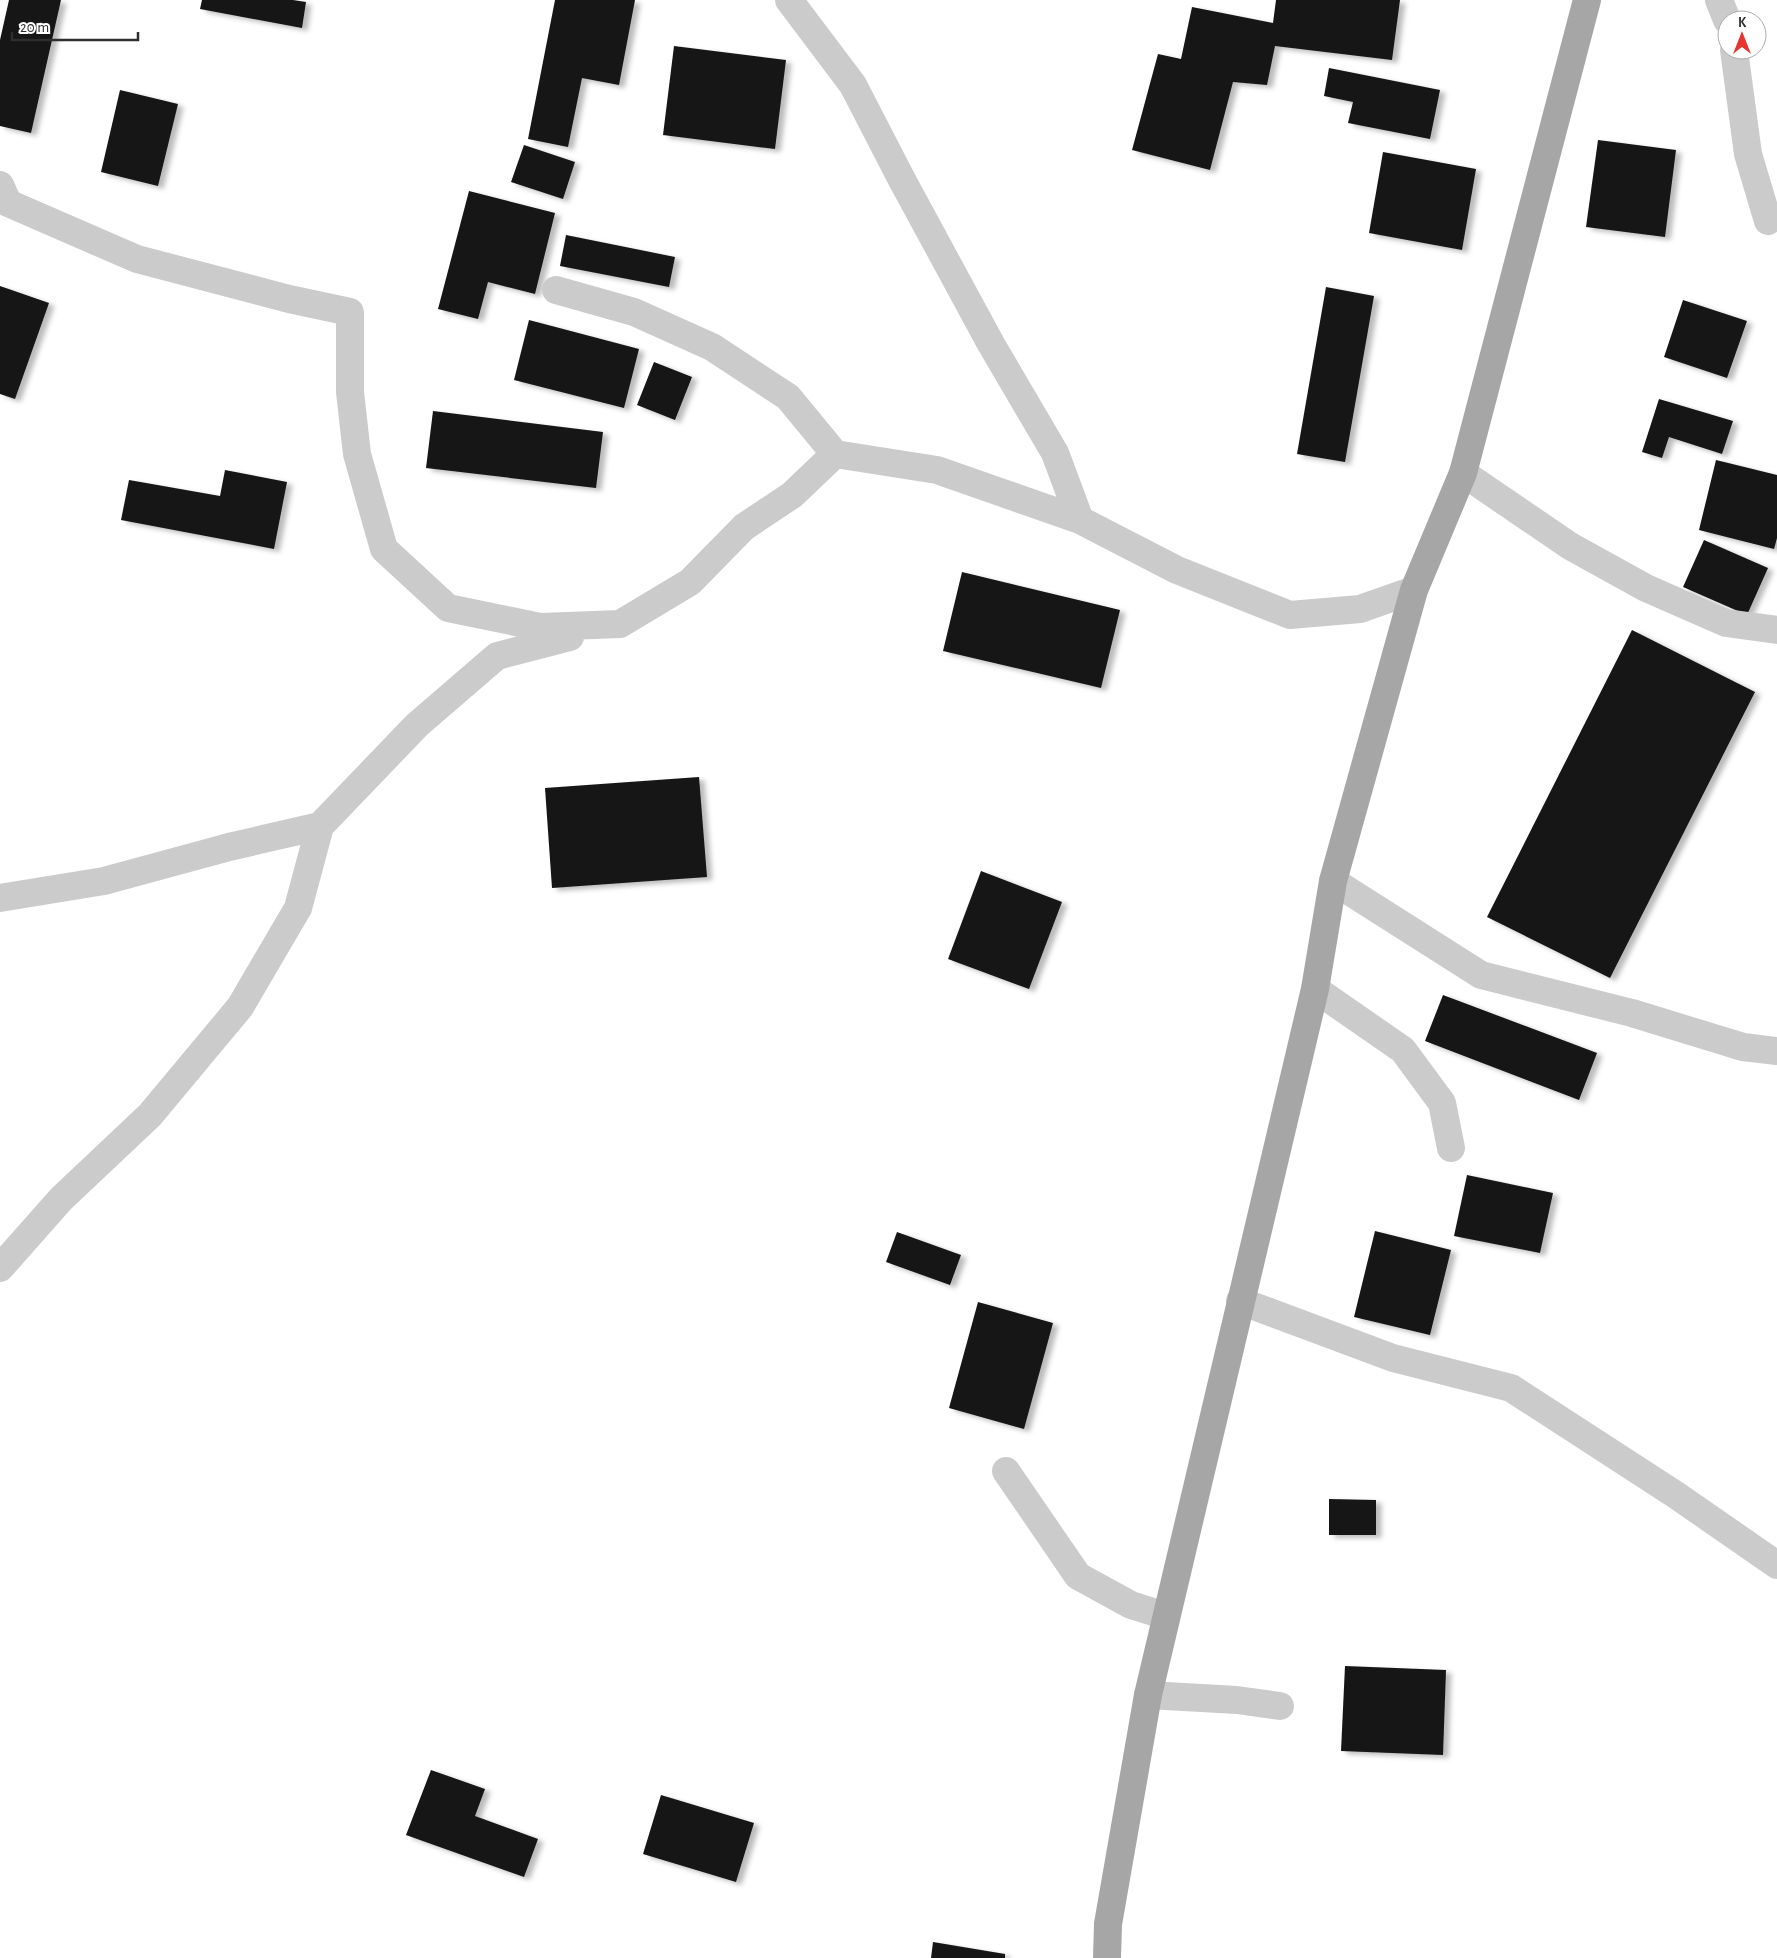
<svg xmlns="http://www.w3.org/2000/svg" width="1777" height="1958" viewBox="0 0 1777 1958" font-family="'Alegreya Sans',sans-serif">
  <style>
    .building { fill: #151515; filter: url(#shadow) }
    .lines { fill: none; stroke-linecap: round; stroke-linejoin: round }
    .minor { stroke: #cbcbcb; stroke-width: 28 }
    .major { stroke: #a6a6a6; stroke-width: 28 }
  </style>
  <defs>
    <filter id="shadow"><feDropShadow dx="5.5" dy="3" stdDeviation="2.5" flood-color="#0004"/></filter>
  </defs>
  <rect width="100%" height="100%" fill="#fff"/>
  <path class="building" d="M 9,0 L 61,0 L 31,133 L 0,126 L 0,40 Z
    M 202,0 L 293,0 L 306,2 L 302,28 L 200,9 Z
    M 555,0 L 635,0 L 619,85 L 582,78 L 568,147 L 528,139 Z
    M 1276,0 L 1400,0 L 1392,60 L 1275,46 L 1267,85 L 1233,82 L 1210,170 L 1132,150 L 1158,54 L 1181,59 L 1192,7 L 1273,23 Z
    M 674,46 L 786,60 L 775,149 L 663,135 Z
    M 1329,68 L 1440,90 L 1430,139 L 1348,123 L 1353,102 L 1324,96 Z
    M 120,90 L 178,104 L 158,186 L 101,172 Z
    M 1598,140 L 1676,150 L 1665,237 L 1586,227 Z
    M 524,145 L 575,162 L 563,199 L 511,182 Z
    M 1383,152 L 1476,169 L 1462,250 L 1369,233 Z
    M 469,191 L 555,213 L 535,294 L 488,282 L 478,319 L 438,309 Z
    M 566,235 L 675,257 L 669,287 L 560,266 Z
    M 0,286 L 49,303 L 15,399 L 0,394 Z
    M 1326,287 L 1374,296 L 1345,462 L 1297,454 Z
    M 1683,300 L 1747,321 L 1727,378 L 1664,357 Z
    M 529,320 L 639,349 L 624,408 L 514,380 Z
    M 654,362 L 692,377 L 675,420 L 637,405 Z
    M 1659,399 L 1733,421 L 1722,454 L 1669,437 L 1662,458 L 1642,452 Z
    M 433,411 L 603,432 L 596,488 L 426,468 Z
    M 1716,460 L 1777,475 L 1777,538 L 1774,549 L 1699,530 Z
    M 225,470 L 287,482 L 274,549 L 121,520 L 129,480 L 220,496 Z
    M 1704,540 L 1768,568 L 1747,615 L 1683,587 Z
    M 962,572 L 1120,610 L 1101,688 L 943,651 Z
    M 1632,630 L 1755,692 L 1610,978 L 1487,917 Z
    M 699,777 L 707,877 L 552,888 L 545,788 Z
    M 981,871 L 1062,902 L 1029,989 L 948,959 Z
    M 1443,995 L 1597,1053 L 1579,1100 L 1425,1041 Z
    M 1467,1175 L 1553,1193 L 1540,1253 L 1454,1236 Z
    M 1375,1231 L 1451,1250 L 1430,1335 L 1354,1317 Z
    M 897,1232 L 961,1255 L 950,1285 L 886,1262 Z
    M 978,1302 L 1053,1323 L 1024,1429 L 949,1408 Z
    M 1329,1499 L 1376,1500 L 1376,1535 L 1329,1535 Z
    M 1345,1666 L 1446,1670 L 1443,1755 L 1341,1751 Z
    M 431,1770 L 485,1789 L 475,1816 L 538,1839 L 524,1877 L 406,1835 Z
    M 661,1795 L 754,1823 L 736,1882 L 643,1854 Z
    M 933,1942 L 1005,1954 L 1005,1958 L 931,1958 Z"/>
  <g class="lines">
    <path class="minor" d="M 789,0 L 853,85 L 901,178 L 991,344 L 1055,453 L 1080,520
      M 1719,0 L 1727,20
      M 1734,50 L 1748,154 L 1768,221
      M 0,185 L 8,203 L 137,259 L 289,299 L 350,312 L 350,392 L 357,454 L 384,549 L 448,608 L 540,627 L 620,624 L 690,582 L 744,527 L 792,495 L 835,454 L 937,470 L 1080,520 L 1177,570 L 1290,615 L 1360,609 L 1414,590
      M 556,290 L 634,312 L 712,347 L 788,397 L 835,454
      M 1463,473 L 1570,546 L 1646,588 L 1726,623 L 1777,630
      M 1333,881 L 1481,975 L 1632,1013 L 1743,1047 L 1777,1051
      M 0,898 L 104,881 L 229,847 L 320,826 L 417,725 L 497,656 L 570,637
      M 1315,989 L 1403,1050 L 1442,1103 L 1451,1148
      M 0,1268 L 61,1199 L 150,1115 L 240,1007 L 298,908 L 320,826
      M 1240,1301 L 1393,1358 L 1511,1388 L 1676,1495 L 1777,1565
      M 1006,1471 L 1078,1576 L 1131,1605 L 1166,1616
      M 1148,1695 L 1237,1700 L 1280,1706"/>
    <path class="major" d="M 1107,1958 L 1108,1924 L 1148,1695 L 1315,989 L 1333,881 L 1414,590 L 1463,473 L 1587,0"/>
  </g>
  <g transform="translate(1742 35)"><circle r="24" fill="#ffffff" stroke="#ababab"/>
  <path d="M0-4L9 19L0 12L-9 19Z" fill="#e6362f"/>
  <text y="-8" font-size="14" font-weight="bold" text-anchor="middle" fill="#2e2e2e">K</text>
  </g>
  <path d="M12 32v8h126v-8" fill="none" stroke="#2e2e2e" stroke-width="2.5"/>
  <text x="20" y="32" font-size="15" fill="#2e2e2e" stroke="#ffffff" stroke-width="4" paint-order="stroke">20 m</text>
</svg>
